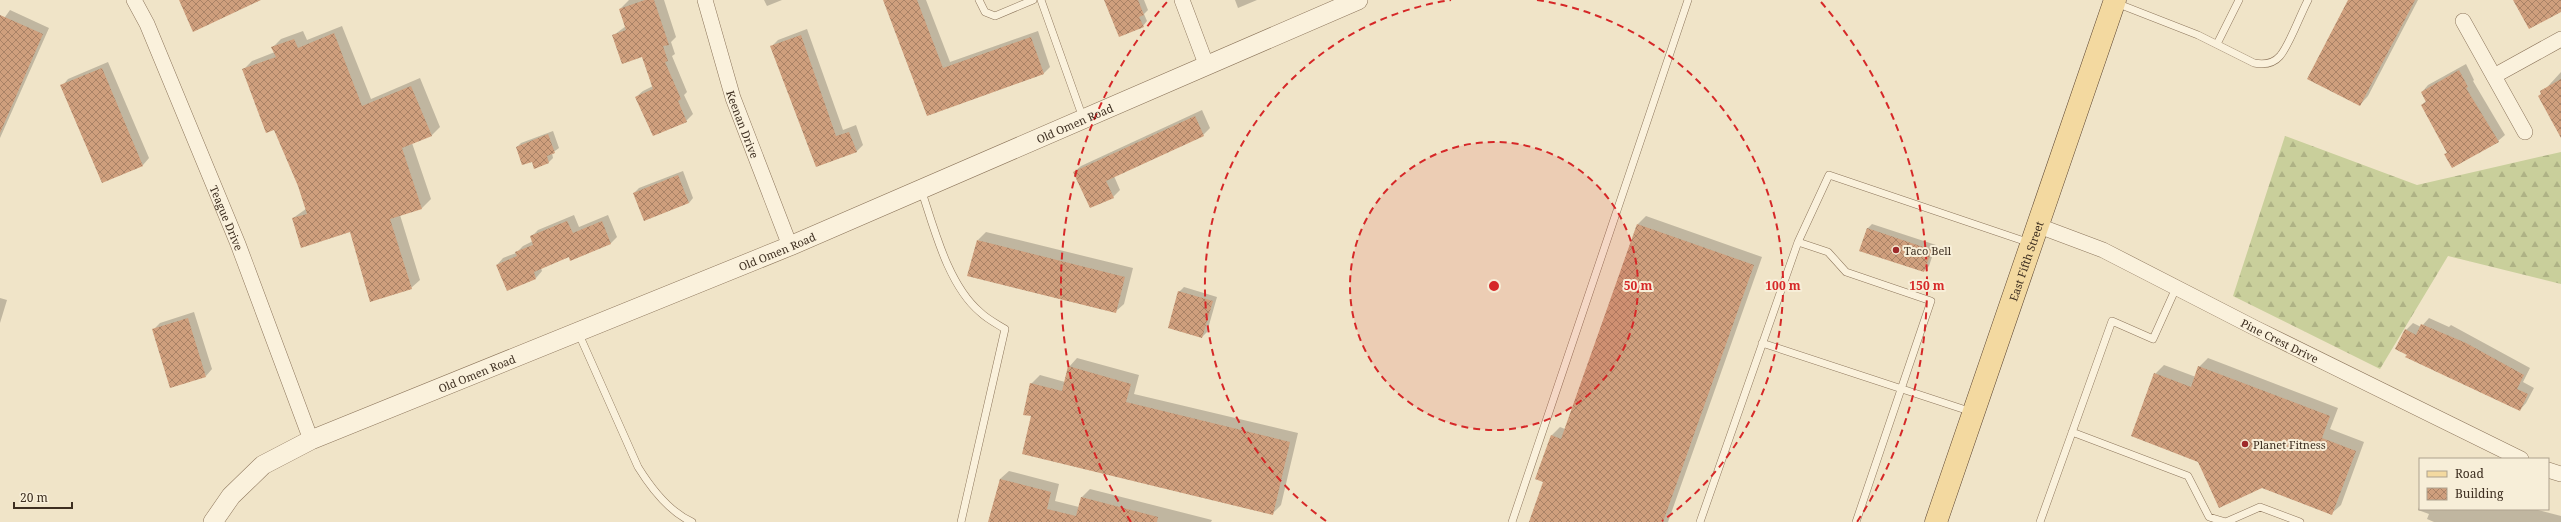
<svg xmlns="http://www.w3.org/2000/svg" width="2561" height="522" viewBox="0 0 2561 522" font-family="'Noto Serif',serif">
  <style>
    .forest { fill: url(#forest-firs) }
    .shadow { fill: #0003 }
    .building { fill: url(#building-cross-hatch) }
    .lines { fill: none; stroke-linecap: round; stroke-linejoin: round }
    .service-casing { stroke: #8d765c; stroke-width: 8 }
    .minor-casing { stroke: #8d765c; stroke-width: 16 }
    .tertiary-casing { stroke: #8d765c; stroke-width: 20 }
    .primary-casing { stroke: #5b4430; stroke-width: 23 }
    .service { stroke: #faf1dc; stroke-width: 7 }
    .minor { stroke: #faf1dc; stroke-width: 15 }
    .tertiary { stroke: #faf1dc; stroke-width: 19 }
    .primary { stroke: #f3d9a0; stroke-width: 22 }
    .ring { fill: none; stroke: #d62828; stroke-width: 2; stroke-dasharray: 7 5 }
    .poi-dot { fill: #9e2a2b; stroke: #f7eed8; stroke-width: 1.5 }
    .labels { text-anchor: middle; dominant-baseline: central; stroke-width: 4; stroke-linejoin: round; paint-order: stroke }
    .street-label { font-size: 11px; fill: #3d2e20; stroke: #f7eed8 }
    .poi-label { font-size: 11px; fill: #3d2e20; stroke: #f7eed8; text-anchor: start }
    .centre { fill: #d62828; stroke: #f7eed8; stroke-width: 2 }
    .ring-label { font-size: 12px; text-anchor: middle; font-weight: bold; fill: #d62828; stroke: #f7eed8; stroke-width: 4; stroke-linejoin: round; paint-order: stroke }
  </style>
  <defs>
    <pattern id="forest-firs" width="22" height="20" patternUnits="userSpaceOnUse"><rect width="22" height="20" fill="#c9cf9b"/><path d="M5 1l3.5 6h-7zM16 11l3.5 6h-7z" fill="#aeb285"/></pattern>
    <pattern id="building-cross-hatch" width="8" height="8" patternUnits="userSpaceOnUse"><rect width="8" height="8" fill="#cf9f7d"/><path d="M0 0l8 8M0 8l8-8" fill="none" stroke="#a98266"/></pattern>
  </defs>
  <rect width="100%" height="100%" fill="#f0e4c8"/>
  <path class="forest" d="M 2285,136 L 2417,185 L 2561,152 L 2561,284 L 2448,256 L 2380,369 L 2233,296 Z"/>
  <path class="shadow" d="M 629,0 L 664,0 L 676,37 L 671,42 L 675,54 L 672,56 L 687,92 L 684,95 L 693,114 L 686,121 L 636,97 L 643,91 L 653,86 L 643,56 L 614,35 L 626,26 L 620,9 Z
    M 764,0 L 782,0 L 767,6 Z
    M 885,0 L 926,0 L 950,62 L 1038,31 L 1050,67 L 1043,74 L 928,114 Z
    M 1105,0 L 1144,0 L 1148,10 L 1144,14 L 1147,21 L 1143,26 Z
    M 1235,0 L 1257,0 L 1238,8 Z
    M 2349,0 L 2418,0 L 2368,96 L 2360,105 Z
    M 10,10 L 49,28 L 0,138 L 0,24 Z
    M 342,26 L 371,99 L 420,78 L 440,127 L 432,135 L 412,143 L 431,199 L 422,208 L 400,215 L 420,280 L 411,288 L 350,231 L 293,218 L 306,209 L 299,186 L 275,129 L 243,70 L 252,61 L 275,52 L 273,47 L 281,39 L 303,31 L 307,40 Z
    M 807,29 L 843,130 L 856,125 L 863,145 L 856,152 L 811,154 L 786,80 L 771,47 L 778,40 Z
    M 108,62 L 149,158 L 143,165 L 102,182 L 62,86 L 68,79 Z
    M 2466,64 L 2474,80 L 2473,81 L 2505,135 L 2498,141 L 2448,152 L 2422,105 L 2427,100 L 2422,92 L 2428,85 Z
    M 2561,72 L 2561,123 L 2539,96 Z
    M 1202,110 L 1210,128 L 1203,135 L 1114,176 L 1120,190 L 1113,197 L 1090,207 L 1074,172 L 1081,166 Z
    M 553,131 L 559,148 L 552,153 L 553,158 L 549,162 L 535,168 L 532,161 L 517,147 L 521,143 Z
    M 683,171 L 693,198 L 689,203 L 634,193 L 639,188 Z
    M 574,215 L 579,227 L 608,215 L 617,237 L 611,243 L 569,256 L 541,268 L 542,271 L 536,278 L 497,265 L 503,258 L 516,253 L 523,246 L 533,241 L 531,237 L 538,230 Z
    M 1646,216 L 1762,257 L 1668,522 L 1530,522 L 1544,482 L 1551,436 L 1560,427 L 1565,429 L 1638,224 Z
    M 1872,224 L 1936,245 L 1929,266 L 1924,271 L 1867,229 Z
    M 986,232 L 1133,268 L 1124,304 L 1115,312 L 978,240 Z
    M 1184,287 L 1217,297 L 1207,332 L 1202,337 L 1179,292 Z
    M 0,298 L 7,300 L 0,323 Z
    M 194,312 L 212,369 L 206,376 L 153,330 L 160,323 Z
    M 2429,318 L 2449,327 L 2451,325 L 2530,368 L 2523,382 L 2534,388 L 2526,403 L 2520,410 L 2408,354 L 2406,330 L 2413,323 L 2421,327 Z
    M 1077,358 L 1139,375 L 1134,394 L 1298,433 L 1281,505 L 1272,514 L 1032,416 L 1031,384 L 1040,375 L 1065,382 L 1069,367 Z
    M 2208,358 L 2338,408 L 2330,429 L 2364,442 L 2341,505 L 2332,513 L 2198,461 L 2155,374 L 2164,365 L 2196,377 L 2199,367 Z
    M 1009,471 L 1059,484 L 1055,501 L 1079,507 L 1082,497 L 1090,489 L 1212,520 L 1211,522 L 990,522 L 1000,479 Z
    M 2420,504 L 2420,509 L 2534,509 L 2561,516 L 2561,522 L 2434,522 L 2427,519 L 2429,514 L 2418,510 Z"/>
  <path class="building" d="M 179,0 L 261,0 L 193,32 Z
    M 645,0 L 654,0 L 669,45 L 663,46 L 668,61 L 665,62 L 681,99 L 678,101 L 687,122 L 653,136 L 635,97 L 653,89 L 642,57 L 622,64 L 612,35 L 626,30 L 619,9 Z
    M 883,0 L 917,0 L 943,68 L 1031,37 L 1044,74 L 927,116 Z
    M 1104,0 L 1138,0 L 1144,15 L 1139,17 L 1144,27 L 1119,37 Z
    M 2348,0 L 2415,0 L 2360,106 L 2307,79 Z
    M 2513,0 L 2561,0 L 2561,12 L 2529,29 Z
    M 0,15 L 43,34 L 0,133 Z
    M 334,33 L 362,106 L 411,86 L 432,136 L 402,148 L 422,209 L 390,219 L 412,289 L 370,302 L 350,232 L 301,248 L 292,218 L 307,214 L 298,186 L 274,130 L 266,133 L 242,69 L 276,57 L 271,47 L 294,39 L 298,48 Z
    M 801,35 L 836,136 L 849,132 L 857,152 L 816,167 L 770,46 Z
    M 102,68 L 143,166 L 102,183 L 60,85 Z
    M 2459,70 L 2468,87 L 2466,88 L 2499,142 L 2452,168 L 2444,154 L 2447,153 L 2421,105 L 2426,102 L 2421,92 Z
    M 2561,79 L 2561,138 L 2538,96 L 2541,94 L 2540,91 Z
    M 1195,116 L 1204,136 L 1106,181 L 1114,198 L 1090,208 L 1073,172 Z
    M 548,134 L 555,153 L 547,156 L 549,163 L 534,169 L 532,162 L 522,165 L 516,147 Z
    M 678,175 L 689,203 L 644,221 L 633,193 Z
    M 567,221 L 573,233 L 602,221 L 611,244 L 570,261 L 569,257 L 534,272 L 536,279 L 507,291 L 496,265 L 517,256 L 515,252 L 533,245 L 530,236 Z
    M 1637,224 L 1754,265 L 1663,522 L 1529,522 L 1543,482 L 1535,479 L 1551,435 L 1561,439 Z
    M 1867,228 L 1932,250 L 1924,272 L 1859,251 Z
    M 977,240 L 1125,277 L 1116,313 L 967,276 Z
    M 1178,291 L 1213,301 L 1202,338 L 1168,328 Z
    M 188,318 L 206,377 L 170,388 L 152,329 Z
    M 2421,324 L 2466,343 L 2524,375 L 2517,389 L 2528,394 L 2520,411 L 2405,357 L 2407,355 L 2395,349 L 2405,329 L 2416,335 Z
    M 1068,366 L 1131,384 L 1126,402 L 1290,442 L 1273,515 L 1022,454 L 1031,416 L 1023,415 L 1030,383 L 1062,391 Z
    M 2198,366 L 2330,416 L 2322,438 L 2356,451 L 2332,515 L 2262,488 L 2219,508 L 2198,462 L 2131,436 L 2154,373 L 2191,387 Z
    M 1000,479 L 1051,492 L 1047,509 L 1076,516 L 1081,497 L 1158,517 L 1157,522 L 988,522 Z"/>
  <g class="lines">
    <defs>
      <path id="service" d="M 979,0 L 985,12 L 995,16 L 1033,0
        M 1041,0 L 1083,118
        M 2116,3 L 2198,35 L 2254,63 C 2264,65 2273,64 2280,56 C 2290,44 2300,15 2308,0
        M 2217,44 L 2239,0
        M 921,189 C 934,228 948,285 980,312 C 987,319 997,324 1005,329 L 961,522
        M 1798,242 L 1828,252 L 1846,272 L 1931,301 L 1856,522
        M 578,332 L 638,467 C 651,488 668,511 692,522
        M 1762,343 L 1972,412
        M 2072,432 L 2188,476 L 2209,517 L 2226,522
        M 1512,522 L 1688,0
        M 1700,522 L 1798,242 L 1829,175 L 2030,243
        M 2040,522 L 2112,321 L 2153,339 L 2176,288
        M 2226,522 L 2260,507 L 2300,522"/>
      <g id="minor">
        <path id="s1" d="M 134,0 L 147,24 L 238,244 L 311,440"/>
        <path id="s2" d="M 705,0 L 733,98 L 790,246"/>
        <path d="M 1182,0 L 1206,64"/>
        <path d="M 2463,21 L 2525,132"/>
        <path d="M 2494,76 L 2561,39"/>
        <path id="s3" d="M 2039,226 L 2103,250 L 2255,328 L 2521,459"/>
        <path d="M 2548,470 L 2561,474"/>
      </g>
      <g id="tertiary">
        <path id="s4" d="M 213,522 L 231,496 L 263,465 L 311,440 L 790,246 L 1358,0"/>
      </g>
      <g id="primary">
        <path id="s5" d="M 1936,522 L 2115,0"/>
      </g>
    </defs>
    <use href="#service" class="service-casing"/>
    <use href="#minor" class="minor-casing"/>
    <use href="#tertiary" class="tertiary-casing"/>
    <use href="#primary" class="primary-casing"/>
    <use href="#service" class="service"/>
    <use href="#minor" class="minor"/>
    <use href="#tertiary" class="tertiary"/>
    <use href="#primary" class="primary"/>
  </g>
  <circle cx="1494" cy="286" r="144" fill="#d62828" fill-opacity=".12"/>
  <g class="ring">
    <circle cx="1494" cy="286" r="144"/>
    <path d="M1326 521A289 289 0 0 1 1451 0M1537 0A289 289 0 0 1 1662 521"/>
    <path d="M1131 522A433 433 0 0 1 1167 2M1821 2A433 433 0 0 1 1857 522"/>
  </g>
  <g class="poi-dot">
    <circle cx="1896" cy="250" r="4"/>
    <circle cx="2245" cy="444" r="4"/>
  </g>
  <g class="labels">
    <g class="street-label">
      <text stroke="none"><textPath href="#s4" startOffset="957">Old Omen Road</textPath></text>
      <text stroke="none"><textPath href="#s2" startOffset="130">Keenan Drive</textPath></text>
      <text stroke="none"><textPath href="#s1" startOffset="237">Teague Drive</textPath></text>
      <text stroke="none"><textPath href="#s4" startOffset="633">Old Omen Road</textPath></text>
      <text stroke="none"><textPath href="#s5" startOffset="276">East Fifth Street</textPath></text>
      <text stroke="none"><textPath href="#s3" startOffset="267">Pine Crest Drive</textPath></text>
      <text stroke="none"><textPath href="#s4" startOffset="309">Old Omen Road</textPath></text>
    </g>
    <g class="poi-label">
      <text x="1904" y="250">Taco Bell</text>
      <text x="2253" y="444">Planet Fitness</text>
    </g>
  </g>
  <circle cx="1494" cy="286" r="6" class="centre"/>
  <g class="ring-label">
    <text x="1638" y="290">50 m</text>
    <text x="1783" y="290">100 m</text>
    <text x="1927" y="290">150 m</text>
  </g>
  <rect x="2419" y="458" width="130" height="52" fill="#f7eed8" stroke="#ada18e"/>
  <rect x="2427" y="471" width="20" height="6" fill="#f3d9a0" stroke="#ada18e"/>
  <text x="2455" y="478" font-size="12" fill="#3d2e20">Road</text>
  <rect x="2427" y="488" width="20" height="12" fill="url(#building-cross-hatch)" stroke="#ada18e"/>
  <text x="2455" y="498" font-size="12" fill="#3d2e20">Building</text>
  <path d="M14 502v6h58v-6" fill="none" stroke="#3d2e20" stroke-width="2"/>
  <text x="20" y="502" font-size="12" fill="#3d2e20" stroke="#f7eed8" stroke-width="3" paint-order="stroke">20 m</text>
</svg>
